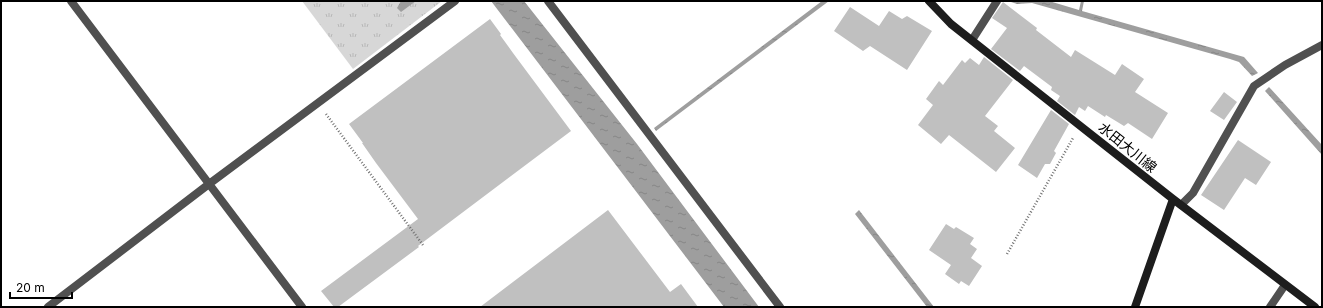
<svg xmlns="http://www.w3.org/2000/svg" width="1323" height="308" viewBox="0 0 1323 308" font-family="Inter,'Noto Sans JP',sans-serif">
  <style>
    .grass { fill: url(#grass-tufts) }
    .water { fill: url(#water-ripples) }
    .building { fill: #c0c0c0 }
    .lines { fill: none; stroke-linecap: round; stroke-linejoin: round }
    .path { stroke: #727272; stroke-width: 2.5; stroke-dasharray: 1 2; stroke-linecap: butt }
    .lane { stroke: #505050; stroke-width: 8 }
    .street { stroke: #505050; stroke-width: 8 }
    .secondary { stroke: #1d1d1d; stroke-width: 8 }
    .labels { text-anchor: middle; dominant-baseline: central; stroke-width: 3; stroke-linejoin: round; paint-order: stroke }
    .street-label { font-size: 14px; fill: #000; stroke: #fff }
  </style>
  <defs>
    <pattern id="grass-tufts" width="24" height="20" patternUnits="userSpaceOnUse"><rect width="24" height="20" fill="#d7d7d7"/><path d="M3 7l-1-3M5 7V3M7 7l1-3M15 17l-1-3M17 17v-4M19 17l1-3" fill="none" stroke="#b7b7b7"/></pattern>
    <pattern id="water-ripples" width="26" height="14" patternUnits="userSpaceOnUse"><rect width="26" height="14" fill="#9e9e9e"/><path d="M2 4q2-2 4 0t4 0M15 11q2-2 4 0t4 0" fill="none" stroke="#868686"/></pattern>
  </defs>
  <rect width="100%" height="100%" fill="#fff"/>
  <path class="grass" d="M 302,1 L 442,1 L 353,69 Z"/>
  <path class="water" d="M 401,1 L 416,1 L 401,12 L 397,8 Z
    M 491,1 L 524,1 L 637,144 L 759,307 L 724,307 Z
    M 822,1 L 829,1 L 656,131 L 654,128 Z
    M 1008,1 L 1049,1 L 1079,10 L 1081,1 L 1084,1 L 1082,11 L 1244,57 L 1258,73 L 1252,76 L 1239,62 L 1230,59 L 1032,3 L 1017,4 Z
    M 1269,87 L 1322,145 L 1322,155 L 1265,91 Z
    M 859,210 L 934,307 L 927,307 L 855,214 Z"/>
  <path class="building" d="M 1003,2 L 1037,28 L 1036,30 L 1071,57 L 1075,50 L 1115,75 L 1122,64 L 1144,79 L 1135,92 L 1168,113 L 1152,139 L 1128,123 L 1124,126 L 1106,115 L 1105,117 L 1088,106 L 1085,111 L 1079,107 L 1075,115 L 1057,101 L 1060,96 L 1051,90 L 1052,87 L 1024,66 L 1020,71 L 991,49 L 1007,28 L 992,18 Z
    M 850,7 L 879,26 L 889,11 L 902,19 L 907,16 L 932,31 L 907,70 L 870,46 L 863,51 L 834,31 Z
    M 490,19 L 501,34 L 500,35 L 513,53 L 571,131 L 418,246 L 419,247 L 338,307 L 334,307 L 321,291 L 418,219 L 376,163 L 362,143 L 363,143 L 349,124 Z
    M 984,57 L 1013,80 L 985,116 L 998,126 L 994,131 L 1015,148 L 996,172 L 949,135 L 941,144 L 918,125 L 933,105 L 926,99 L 939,81 L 943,85 L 962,60 L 965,63 L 970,58 L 979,65 Z
    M 1224,92 L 1237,102 L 1224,120 L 1210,111 Z
    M 1051,110 L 1069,124 L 1054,151 L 1056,153 L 1050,164 L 1045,164 L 1037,178 L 1018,165 Z
    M 1238,140 L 1271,162 L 1256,185 L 1245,178 L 1224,210 L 1201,195 Z
    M 608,210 L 670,292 L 681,284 L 698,307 L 480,307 Z
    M 946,224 L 954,229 L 956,227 L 974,238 L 970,244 L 977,249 L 971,258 L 982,266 L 969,286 L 961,281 L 959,284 L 945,274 L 951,265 L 929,250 Z"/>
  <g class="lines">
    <path class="path" d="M 326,114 L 423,245
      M 1007,254 L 1073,138"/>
    <path class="lane" d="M 972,40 L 997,1"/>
    <path class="street" d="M 71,1 L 302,307
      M 548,1 L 780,307
      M 1181,205 L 1193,193 L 1254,86 L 1285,65 L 1322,45
      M 48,307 L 209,184 L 455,1
      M 1270,307 L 1285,285"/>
    <path class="secondary" d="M 929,1 L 951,24 L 1173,199 L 1315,307
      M 1135,307 L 1173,199"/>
  </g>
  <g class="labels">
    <g class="street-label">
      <text transform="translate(1128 147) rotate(39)">水田大川線</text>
    </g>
  </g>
  <rect width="1323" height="308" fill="none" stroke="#000000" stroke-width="4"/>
  <path d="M10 292v6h62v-6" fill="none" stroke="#000000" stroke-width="2"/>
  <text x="16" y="292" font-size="12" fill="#000000" stroke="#ffffff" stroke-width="3" paint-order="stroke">20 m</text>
</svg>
